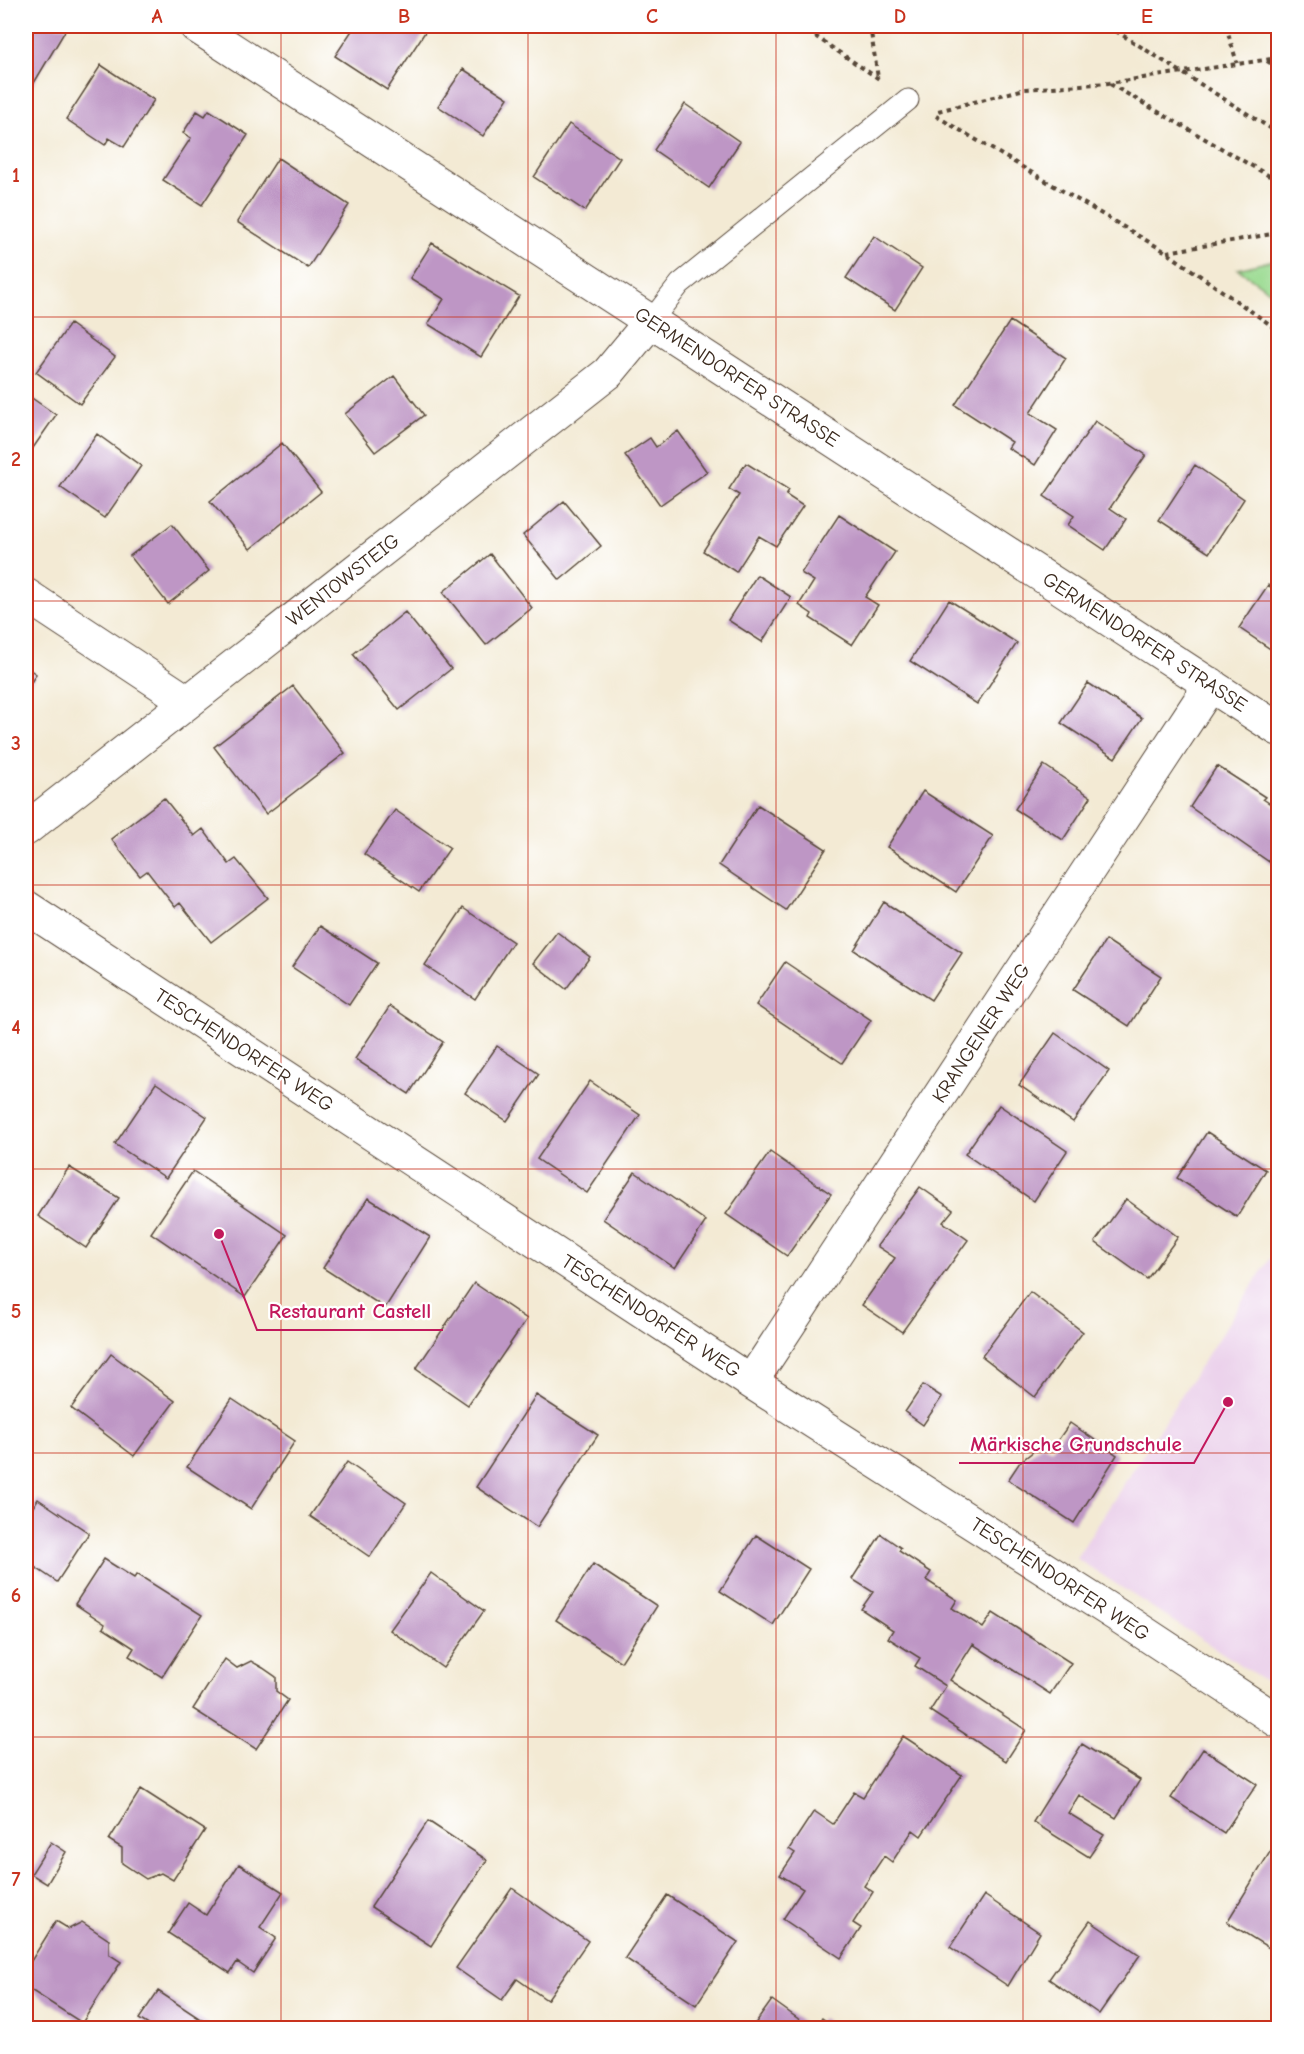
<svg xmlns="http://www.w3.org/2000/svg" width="1304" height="2054" viewBox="0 0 1304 2054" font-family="'Comic Neue',sans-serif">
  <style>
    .built { fill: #ebd1eb }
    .green { fill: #9ada90; stroke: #6a8257; stroke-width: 1.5 }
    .building { fill: #be96c5 }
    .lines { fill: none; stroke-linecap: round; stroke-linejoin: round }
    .service-casing { stroke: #574739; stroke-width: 23 }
    .minor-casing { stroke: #574739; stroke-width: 35 }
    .path { stroke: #574739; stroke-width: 4; stroke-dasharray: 4.5 4.5; stroke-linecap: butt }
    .service { stroke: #fff; stroke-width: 21 }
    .minor { stroke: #fff; stroke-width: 33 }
    .grid { fill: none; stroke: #c8321e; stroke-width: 1.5; stroke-opacity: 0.55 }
    .labels { text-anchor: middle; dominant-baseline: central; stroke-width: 4.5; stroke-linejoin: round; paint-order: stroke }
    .street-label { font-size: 20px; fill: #3b2a1e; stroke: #fff }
    .leader { fill: none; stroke: #c2185b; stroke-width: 2 }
    .callout-dot { fill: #c2185b; stroke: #fff; stroke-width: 2 }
    .callout-label { font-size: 21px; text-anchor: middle; font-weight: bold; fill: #c2185b; stroke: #fff; stroke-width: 4.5; stroke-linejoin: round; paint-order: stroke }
    .neatline { fill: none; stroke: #c8321e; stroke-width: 2 }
    .grid-label { font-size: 20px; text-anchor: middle; font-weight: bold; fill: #c8321e }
  </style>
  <rect width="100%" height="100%" fill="#fff"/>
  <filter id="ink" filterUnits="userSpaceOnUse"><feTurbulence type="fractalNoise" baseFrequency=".0167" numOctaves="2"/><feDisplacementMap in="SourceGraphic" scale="12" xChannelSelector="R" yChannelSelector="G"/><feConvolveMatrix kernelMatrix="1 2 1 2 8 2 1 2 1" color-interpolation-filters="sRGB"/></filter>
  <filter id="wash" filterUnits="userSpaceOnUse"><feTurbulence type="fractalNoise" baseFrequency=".008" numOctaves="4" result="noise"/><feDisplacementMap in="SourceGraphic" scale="24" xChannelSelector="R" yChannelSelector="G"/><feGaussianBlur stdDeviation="1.35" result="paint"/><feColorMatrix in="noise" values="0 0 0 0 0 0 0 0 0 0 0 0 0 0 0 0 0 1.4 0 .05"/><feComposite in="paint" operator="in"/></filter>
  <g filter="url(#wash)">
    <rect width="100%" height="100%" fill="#f3ead4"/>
    <path class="built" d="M 1278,1246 L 1278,1689 L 1076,1558 Z"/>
    <path class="green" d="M 1278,259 L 1278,297 L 1238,269 Z"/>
    <g id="blocks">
      <path class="building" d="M 26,26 L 68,26 L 28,93 L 26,91 Z
        M 355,26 L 429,26 L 387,90 L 335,56 Z
        M 101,65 L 154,100 L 124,147 L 109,138 L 105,145 L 66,119 Z
        M 463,69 L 508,98 L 483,136 L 438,106 Z
        M 685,104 L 740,142 L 709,188 L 654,150 Z
        M 209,110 L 248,135 L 202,205 L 163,180 L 191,138 L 183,133 L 197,111 L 205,116 Z
        M 569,124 L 620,158 L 585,211 L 534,177 Z
        M 278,158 L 349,205 L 308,268 L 237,222 Z
        M 874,236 L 922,268 L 895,310 L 846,278 Z
        M 432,243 L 519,296 L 481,357 L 428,324 L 444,299 L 410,278 Z
        M 1010,321 L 1066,358 L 1030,413 L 1057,430 L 1035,465 L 1008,448 L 1012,442 L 955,405 Z
        M 70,324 L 115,357 L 80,404 L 36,372 Z
        M 394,376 L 424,415 L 375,452 L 345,414 Z
        M 26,394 L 56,415 L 26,458 Z
        M 1095,421 L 1146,455 L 1110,508 L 1126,519 L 1105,550 L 1068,525 L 1074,516 L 1044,496 Z
        M 678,431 L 707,472 L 660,505 L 625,455 L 650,438 L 656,447 Z
        M 97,434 L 141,466 L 105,518 L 60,487 Z
        M 282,443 L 321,492 L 250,549 L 210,501 Z
        M 746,463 L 789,490 L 786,495 L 803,506 L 776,546 L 759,536 L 736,572 L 703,551 L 739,495 L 729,489 Z
        M 1195,465 L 1244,499 L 1209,553 L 1159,520 Z
        M 564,501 L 601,546 L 560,580 L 523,535 Z
        M 839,515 L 895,552 L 865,597 L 878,605 L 852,645 L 810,618 L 812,614 L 799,605 L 814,581 L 801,573 Z
        M 172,524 L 209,571 L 168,604 L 130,556 Z
        M 490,554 L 532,608 L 486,645 L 443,592 Z
        M 757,575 L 791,597 L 762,642 L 728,620 Z
        M 1268,585 L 1278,593 L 1278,654 L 1239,628 Z
        M 949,600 L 1017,643 L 977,704 L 910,661 Z
        M 405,612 L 451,669 L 399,710 L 353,654 Z
        M 26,667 L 36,674 L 26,691 Z
        M 1088,683 L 1142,718 L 1115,758 L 1061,723 Z
        M 293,686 L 345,753 L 266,814 L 214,747 Z
        M 1044,765 L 1091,797 L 1063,840 L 1015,809 Z
        M 1217,766 L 1265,797 L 1263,799 L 1278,809 L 1278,868 L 1190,807 Z
        M 923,791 L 993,836 L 956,892 L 887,847 Z
        M 164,798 L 194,836 L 203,829 L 229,864 L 236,859 L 268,898 L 211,942 L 180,903 L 175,907 L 147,871 L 140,876 L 111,839 Z
        M 758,805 L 826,849 L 786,910 L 719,865 Z
        M 395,810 L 450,848 L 419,892 L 364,854 Z
        M 884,902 L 962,953 L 931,1000 L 854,950 Z
        M 463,908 L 513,942 L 475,999 L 425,965 Z
        M 320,926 L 377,963 L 349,1005 L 292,967 Z
        M 557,932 L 590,957 L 566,989 L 533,963 Z
        M 1106,940 L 1161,976 L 1129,1026 L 1073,990 Z
        M 785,962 L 871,1020 L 842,1063 L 756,1005 Z
        M 390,1006 L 443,1042 L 409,1094 L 355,1059 Z
        M 1055,1033 L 1109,1071 L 1073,1122 L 1019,1085 Z
        M 497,1046 L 539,1074 L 507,1121 L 465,1093 Z
        M 590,1081 L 640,1115 L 587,1193 L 537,1159 Z
        M 156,1083 L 207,1117 L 166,1178 L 115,1144 Z
        M 999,1105 L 1067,1151 L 1034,1201 L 965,1154 Z
        M 1207,1132 L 1266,1170 L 1237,1217 L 1177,1178 Z
        M 770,1152 L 831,1194 L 787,1256 L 726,1214 Z
        M 69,1167 L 119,1198 L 86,1248 L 38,1216 Z
        M 193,1171 L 287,1235 L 245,1297 L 151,1233 Z
        M 635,1172 L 706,1221 L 675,1268 L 603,1219 Z
        M 920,1187 L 953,1210 L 943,1222 L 968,1240 L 902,1332 L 862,1305 L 895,1258 L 877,1246 Z
        M 368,1198 L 430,1237 L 385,1308 L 323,1268 Z
        M 1126,1199 L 1178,1237 L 1147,1279 L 1095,1242 Z
        M 474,1283 L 527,1319 L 468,1405 L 416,1369 Z
        M 1030,1292 L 1083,1332 L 1035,1397 L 982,1356 Z
        M 111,1354 L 175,1401 L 134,1456 L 71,1408 Z
        M 923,1385 L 942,1397 L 923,1425 L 905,1412 Z
        M 536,1395 L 598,1435 L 537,1527 L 476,1487 Z
        M 232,1399 L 295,1441 L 251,1509 L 187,1467 Z
        M 1070,1423 L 1117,1455 L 1074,1523 L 1008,1480 L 1020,1462 L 1043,1444 L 1051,1450 Z
        M 347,1462 L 406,1503 L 370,1557 L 310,1516 Z
        M 38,1499 L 89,1533 L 57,1582 L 26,1561 L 26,1518 Z
        M 881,1534 L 901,1548 L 899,1551 L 931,1572 L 926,1580 L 957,1600 L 952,1608 L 983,1628 L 993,1613 L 1071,1663 L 1050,1694 L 973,1644 L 950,1680 L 1026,1730 L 1006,1761 L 930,1711 L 946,1686 L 915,1666 L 920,1658 L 888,1638 L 893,1630 L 861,1609 L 873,1592 L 852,1579 Z
        M 756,1535 L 809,1569 L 773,1625 L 720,1591 Z
        M 104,1559 L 134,1578 L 137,1574 L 202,1615 L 162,1677 L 129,1656 L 134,1648 L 103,1628 L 105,1624 L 75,1604 Z
        M 593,1564 L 657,1606 L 621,1662 L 556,1620 Z
        M 431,1573 L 484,1611 L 443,1668 L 390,1630 Z
        M 225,1659 L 237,1668 L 251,1661 L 263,1668 L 276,1677 L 276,1691 L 288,1700 L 256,1749 L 193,1709 Z
        M 903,1736 L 962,1775 L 921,1836 L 913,1830 L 892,1862 L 884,1856 L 864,1886 L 873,1892 L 853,1923 L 861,1928 L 841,1958 L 783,1919 L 803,1889 L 780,1875 L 795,1853 L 789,1849 L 814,1811 L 833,1824 L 854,1792 L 863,1797 Z
        M 1082,1744 L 1140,1780 L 1116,1818 L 1079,1795 L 1068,1813 L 1104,1835 L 1089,1857 L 1033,1822 Z
        M 1203,1749 L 1257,1784 L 1224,1833 L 1171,1798 Z
        M 141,1789 L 205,1830 L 173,1880 L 161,1873 L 146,1879 L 122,1863 L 122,1848 L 109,1840 Z
        M 428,1821 L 487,1860 L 431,1946 L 371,1907 Z
        M 51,1842 L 66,1852 L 47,1884 L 31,1874 Z
        M 1273,1847 L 1278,1851 L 1278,1932 L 1269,1948 L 1227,1922 Z
        M 239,1864 L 283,1892 L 260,1927 L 276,1938 L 253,1973 L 237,1962 L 230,1973 L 168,1933 L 188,1903 L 206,1915 Z
        M 512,1888 L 588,1941 L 547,2000 L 517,1979 L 502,2000 L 456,1968 Z
        M 667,1895 L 738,1942 L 696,2005 L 625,1958 Z
        M 984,1895 L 1040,1933 L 1008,1986 L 950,1947 Z
        M 56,1921 L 69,1929 L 82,1922 L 109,1940 L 109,1954 L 121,1962 L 82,2023 L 26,1987 L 26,1969 Z
        M 1090,1921 L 1140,1955 L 1099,2014 L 1049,1979 Z
        M 158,1991 L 214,2028 L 153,2028 L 139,2019 Z
        M 772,2000 L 811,2028 L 752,2028 Z
        M 822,2018 L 836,2028 L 814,2028 Z"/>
    </g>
  </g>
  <g filter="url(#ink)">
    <use href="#blocks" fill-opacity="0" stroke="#574739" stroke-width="1.5"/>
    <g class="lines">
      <defs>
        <path id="service" d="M 651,321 L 680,284 L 908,100"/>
        <path id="minor" d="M 196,26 L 1278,729
          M 26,595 L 188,702
          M 26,829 L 608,373 L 651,321
          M 26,907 L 751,1382 L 1120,1617 L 1278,1721
          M 751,1382 L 1211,684"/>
      </defs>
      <use href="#service" class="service-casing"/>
      <use href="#minor" class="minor-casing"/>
      <path class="path" d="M 800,26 L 882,81
        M 870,26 L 878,78
        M 1108,26 L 1278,133
        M 1226,26 L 1237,63
        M 1267,61 L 1278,68
        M 1110,84 L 1278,181
        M 938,111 L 1025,89 L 1109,83 L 1278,58
        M 936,116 L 1166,252 L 1278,330
        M 1167,252 L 1278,233"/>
      <use href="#service" class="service"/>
      <use href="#minor" class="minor"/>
    </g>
  </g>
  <path class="grid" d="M 281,26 L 281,2028M 528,26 L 528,2028M 776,26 L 776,2028M 1023,26 L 1023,2028M 26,317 L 1278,317M 26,601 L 1278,601M 26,885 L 1278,885M 26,1169 L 1278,1169M 26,1453 L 1278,1453M 26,1737 L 1278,1737"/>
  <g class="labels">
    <g class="street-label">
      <text transform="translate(737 377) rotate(33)">GERMENDORFER STRASSE</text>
      <text transform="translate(343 580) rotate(-38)">WENTOWSTEIG</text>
      <text transform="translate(1145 642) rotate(33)">GERMENDORFER STRASSE</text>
      <text transform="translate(981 1033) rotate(-57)">KRANGENER WEG</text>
      <text transform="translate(244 1050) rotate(33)">TESCHENDORFER WEG</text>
      <text transform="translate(651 1316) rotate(33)">TESCHENDORFER WEG</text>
      <text transform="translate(1060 1579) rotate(33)">TESCHENDORFER WEG</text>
    </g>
  </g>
  <path class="leader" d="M219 1234L257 1330H443M1228 1402L1194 1463H959"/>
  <g class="callout-dot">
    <circle cx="219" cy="1234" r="6"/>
    <circle cx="1228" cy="1402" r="6"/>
  </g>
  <g class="callout-label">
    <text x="350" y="1318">Restaurant Castell</text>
    <text x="1076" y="1451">Märkische Grundschule</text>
  </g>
  <rect width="1304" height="2054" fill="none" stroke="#fff" stroke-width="66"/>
  <rect x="33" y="33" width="1238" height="1988" class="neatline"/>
  <g class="grid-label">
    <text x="157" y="23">A</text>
    <text x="404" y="23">B</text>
    <text x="652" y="23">C</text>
    <text x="900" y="23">D</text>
    <text x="1147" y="23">E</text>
    <text x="16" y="182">1</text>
    <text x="16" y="466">2</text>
    <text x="16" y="750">3</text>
    <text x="16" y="1034">4</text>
    <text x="16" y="1318">5</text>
    <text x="16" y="1602">6</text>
    <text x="16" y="1886">7</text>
  </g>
</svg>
